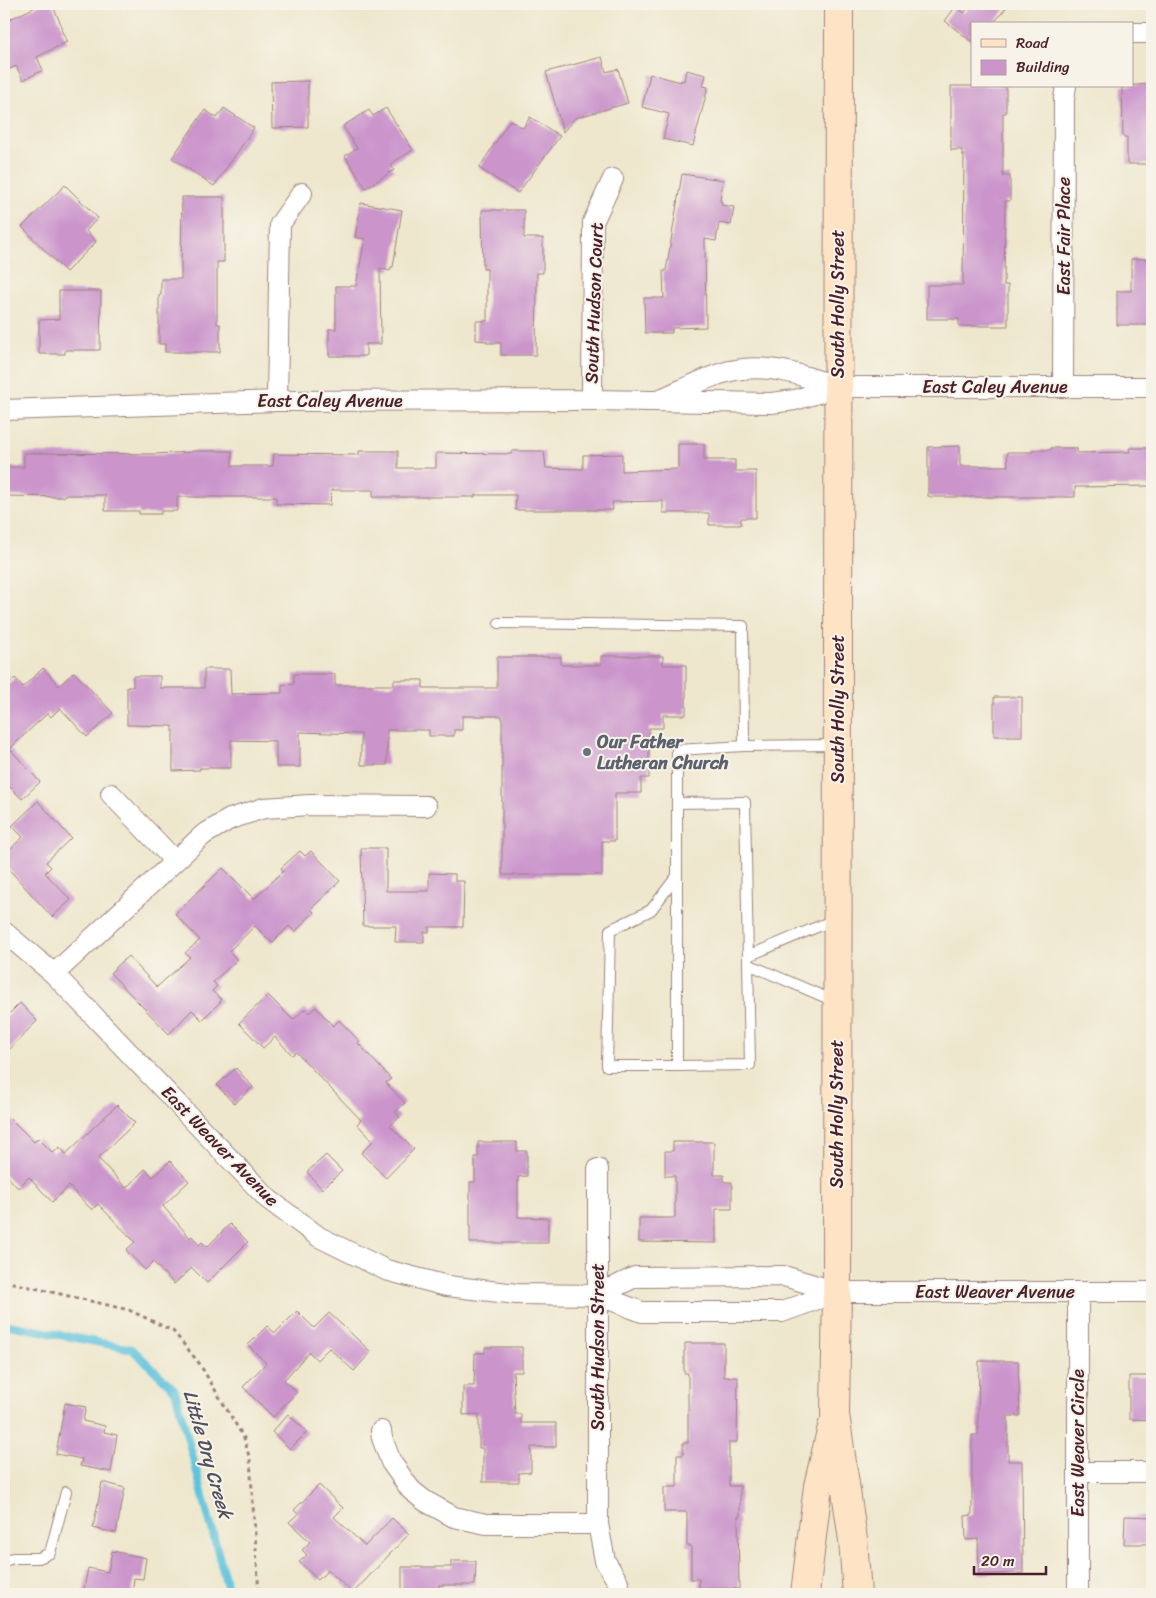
<svg xmlns="http://www.w3.org/2000/svg" width="1156" height="1598" viewBox="0 0 1156 1598" font-family="Sriracha,sans-serif">
  <style>
    .lines { fill: none; stroke-linecap: round; stroke-linejoin: round }
    .stream { stroke: #5fc3dd; stroke-width: 8 }
    .building { fill: #cb95cc }
    .lane-casing { stroke: #9c837c; stroke-width: 12 }
    .street-casing { stroke: #9c837c; stroke-width: 22 }
    .secondary-casing { stroke: #9c837c; stroke-width: 30 }
    .path { stroke: #9c837c; stroke-width: 3; stroke-dasharray: 4 4; stroke-linecap: butt }
    .lane { stroke: #fff; stroke-width: 10 }
    .street { stroke: #fff; stroke-width: 20 }
    .secondary { stroke: #fee4c5; stroke-width: 28 }
    .worship-dot { fill: #6b7280; stroke: #f7f3e8; stroke-width: 2 }
    .labels { text-anchor: middle; dominant-baseline: central; stroke-width: 4; stroke-linejoin: round; paint-order: stroke }
    .street-label { font-size: 18px; fill: #4a1f2b; stroke: #f7f3e8 }
    .worship-label { font-size: 18px; font-weight: bold; fill: #5b616d; stroke: #f7f3e8; text-anchor: start }
    .water-label { font-size: 19px; font-style: italic; fill: #505060; stroke: #f7f3e8 }
  </style>
  <rect width="100%" height="100%" fill="#f7f3e8"/>
  <filter id="ink" filterUnits="userSpaceOnUse"><feTurbulence type="fractalNoise" baseFrequency=".02" numOctaves="2"/><feDisplacementMap in="SourceGraphic" scale="10" xChannelSelector="R" yChannelSelector="G"/><feConvolveMatrix kernelMatrix="1 2 1 2 8 2 1 2 1" color-interpolation-filters="sRGB"/></filter>
  <filter id="wash" filterUnits="userSpaceOnUse"><feTurbulence type="fractalNoise" baseFrequency=".0096" numOctaves="4" result="noise"/><feDisplacementMap in="SourceGraphic" scale="20" xChannelSelector="R" yChannelSelector="G"/><feGaussianBlur stdDeviation="1.12" result="paint"/><feColorMatrix in="noise" values="0 0 0 0 0 0 0 0 0 0 0 0 0 0 0 0 0 1.4 0 .05"/><feComposite in="paint" operator="in"/></filter>
  <g filter="url(#wash)">
    <rect width="100%" height="100%" fill="#eee7cd"/>
    <g class="lines">
      <path class="stream" d="M 4,1324 L 132,1349 L 175,1390 L 229,1594"/>
    </g>
    <g id="blocks">
      <path class="building" d="M 42,4 L 52,4 L 63,29 L 61,29 L 67,42 L 37,57 L 43,70 L 23,80 L 16,66 L 4,72 L 4,22 Z
        M 971,4 L 1009,4 L 993,24 L 972,24 L 972,42 L 945,21 L 956,6 L 964,13 Z
        M 602,57 L 606,72 L 618,69 L 628,103 L 575,118 L 563,132 L 546,72 Z
        M 686,70 L 706,75 L 703,86 L 708,87 L 693,146 L 663,139 L 669,114 L 642,107 L 650,74 L 681,82 L 681,80 L 684,81 Z
        M 308,81 L 308,127 L 272,128 L 271,82 Z
        M 1152,84 L 1152,164 L 1127,164 L 1127,137 L 1123,137 L 1122,86 Z
        M 951,86 L 1006,86 L 1006,113 L 1003,113 L 1003,176 L 1010,176 L 1010,201 L 1005,201 L 1004,285 L 1008,285 L 1008,326 L 959,326 L 959,319 L 927,319 L 927,285 L 963,285 L 964,155 L 962,155 L 962,150 L 951,150 Z
        M 224,108 L 254,128 L 214,186 L 172,158 L 205,110 L 217,118 Z
        M 386,108 L 413,150 L 390,164 L 394,170 L 366,188 L 345,156 L 357,148 L 343,126 L 369,110 L 373,116 Z
        M 530,117 L 560,136 L 518,193 L 479,168 L 510,120 L 523,128 Z
        M 682,174 L 723,180 L 720,201 L 722,202 L 721,205 L 734,207 L 731,225 L 719,223 L 716,241 L 705,239 L 706,327 L 672,328 L 672,333 L 645,333 L 644,298 L 664,298 L 663,271 L 666,271 Z
        M 65,185 L 98,218 L 86,231 L 96,242 L 66,272 L 22,227 Z
        M 182,197 L 224,197 L 224,262 L 217,262 L 217,324 L 220,324 L 220,352 L 165,352 L 165,344 L 159,344 L 159,295 L 161,295 L 161,279 L 181,279 Z
        M 361,203 L 402,210 L 393,267 L 391,267 L 390,271 L 380,268 L 381,344 L 366,344 L 366,356 L 329,356 L 329,329 L 336,329 L 336,286 L 356,286 L 365,239 L 355,237 Z
        M 482,210 L 524,210 L 524,238 L 543,238 L 543,273 L 537,273 L 536,355 L 501,355 L 501,343 L 487,343 L 487,341 L 476,340 L 476,321 L 487,321 L 487,269 L 483,269 Z
        M 1131,259 L 1152,259 L 1152,325 L 1117,325 L 1117,291 L 1131,291 Z
        M 59,291 L 101,291 L 100,350 L 65,350 L 65,354 L 39,354 L 39,320 L 59,319 Z
        M 678,444 L 704,444 L 704,460 L 735,460 L 735,471 L 756,471 L 756,518 L 741,518 L 741,525 L 709,525 L 709,513 L 663,513 L 663,501 L 612,502 L 613,510 L 515,510 L 516,495 L 475,495 L 475,497 L 373,497 L 373,490 L 331,490 L 330,505 L 276,504 L 276,497 L 177,497 L 177,511 L 161,511 L 161,514 L 139,514 L 139,511 L 105,511 L 105,495 L 64,495 L 64,497 L 4,496 L 4,467 L 24,467 L 24,453 L 155,454 L 192,452 L 192,451 L 232,451 L 232,466 L 273,466 L 274,454 L 359,455 L 359,451 L 398,451 L 398,468 L 436,468 L 436,453 L 512,454 L 512,451 L 544,451 L 546,468 L 583,469 L 583,455 L 622,454 L 622,471 L 678,469 Z
        M 960,446 L 960,466 L 1008,466 L 1007,452 L 1033,452 L 1033,450 L 1051,450 L 1051,448 L 1077,448 L 1077,453 L 1130,452 L 1129,448 L 1152,448 L 1152,486 L 1075,487 L 1075,497 L 931,497 L 928,496 L 928,447 Z
        M 601,656 L 663,656 L 663,665 L 686,665 L 686,715 L 663,715 L 663,728 L 649,728 L 649,778 L 641,778 L 641,793 L 615,793 L 615,841 L 602,841 L 602,875 L 502,875 L 502,716 L 462,716 L 462,730 L 454,730 L 454,736 L 429,736 L 429,730 L 387,730 L 387,765 L 361,765 L 361,734 L 300,732 L 300,767 L 276,767 L 276,741 L 231,740 L 231,768 L 200,768 L 200,770 L 173,771 L 173,726 L 127,725 L 127,687 L 133,687 L 133,676 L 160,676 L 160,688 L 204,688 L 204,669 L 230,669 L 231,694 L 282,693 L 282,685 L 294,684 L 294,674 L 335,674 L 335,685 L 394,685 L 394,680 L 423,680 L 423,688 L 497,688 L 497,657 L 561,657 L 561,665 L 601,665 Z
        M 43,668 L 59,686 L 74,672 L 113,713 L 87,737 L 60,708 L 51,717 L 48,713 L 23,736 L 10,749 L 40,782 L 22,799 L 4,781 L 4,688 L 15,678 L 23,687 Z
        M 994,697 L 1022,697 L 1022,736 L 994,736 Z
        M 38,801 L 71,838 L 46,862 L 51,867 L 45,873 L 71,900 L 52,917 L 4,864 L 4,855 L 23,837 L 12,826 Z
        M 361,848 L 386,848 L 386,891 L 429,891 L 429,873 L 455,874 L 455,881 L 464,881 L 463,927 L 429,927 L 429,932 L 424,932 L 424,942 L 395,942 L 396,926 L 363,926 Z
        M 300,851 L 305,856 L 311,851 L 340,881 L 311,909 L 314,912 L 295,932 L 289,926 L 272,943 L 255,926 L 229,951 L 237,960 L 213,982 L 217,986 L 212,991 L 222,1000 L 202,1020 L 192,1010 L 169,1034 L 110,973 L 128,956 L 157,987 L 190,957 L 185,953 L 200,940 L 175,914 L 192,897 L 223,868 L 254,899 L 283,871 L 281,868 Z
        M 268,995 L 293,1020 L 305,1009 L 309,1013 L 316,1007 L 333,1026 L 339,1020 L 360,1042 L 358,1043 L 391,1079 L 386,1083 L 405,1103 L 395,1112 L 400,1117 L 390,1126 L 414,1149 L 386,1178 L 361,1153 L 373,1141 L 357,1124 L 361,1120 L 332,1090 L 296,1052 L 292,1055 L 275,1037 L 263,1048 L 239,1023 Z
        M 20,1003 L 37,1021 L 4,1055 L 4,1019 Z
        M 236,1068 L 253,1087 L 234,1104 L 217,1085 Z
        M 117,1105 L 135,1123 L 98,1158 L 126,1188 L 145,1169 L 153,1177 L 170,1161 L 189,1181 L 163,1206 L 190,1238 L 192,1236 L 199,1245 L 202,1242 L 207,1247 L 230,1224 L 248,1242 L 207,1283 L 192,1268 L 174,1284 L 153,1262 L 145,1270 L 126,1250 L 135,1242 L 98,1204 L 92,1210 L 69,1186 L 52,1202 L 29,1177 L 18,1188 L 4,1173 L 4,1112 L 34,1142 L 38,1138 L 53,1153 L 60,1147 L 66,1154 Z
        M 478,1142 L 517,1142 L 517,1151 L 527,1151 L 527,1176 L 518,1177 L 518,1217 L 548,1218 L 548,1243 L 470,1243 L 470,1182 L 475,1182 L 475,1157 L 478,1157 Z
        M 673,1142 L 714,1142 L 714,1175 L 724,1175 L 724,1182 L 732,1182 L 732,1209 L 716,1209 L 716,1243 L 639,1242 L 639,1218 L 675,1218 L 675,1176 L 665,1176 L 665,1151 L 673,1151 Z
        M 326,1155 L 342,1171 L 322,1189 L 307,1172 Z
        M 297,1311 L 314,1328 L 329,1313 L 371,1352 L 354,1371 L 329,1348 L 317,1360 L 309,1352 L 284,1380 L 297,1392 L 273,1417 L 243,1387 L 266,1363 L 248,1345 L 267,1326 L 275,1333 Z
        M 685,1343 L 724,1343 L 724,1377 L 738,1377 L 737,1442 L 729,1442 L 729,1486 L 740,1486 L 740,1516 L 738,1516 L 739,1589 L 699,1588 L 699,1579 L 691,1579 L 691,1546 L 687,1546 L 687,1512 L 664,1512 L 664,1487 L 677,1487 L 677,1455 L 683,1455 L 683,1443 L 688,1443 L 688,1373 L 684,1373 L 684,1351 L 685,1351 Z
        M 485,1347 L 522,1347 L 522,1372 L 513,1372 L 515,1414 L 521,1414 L 521,1423 L 556,1423 L 556,1447 L 531,1447 L 531,1472 L 519,1473 L 519,1482 L 483,1482 L 483,1448 L 479,1448 L 479,1414 L 463,1415 L 463,1386 L 474,1386 L 475,1353 L 485,1353 Z
        M 979,1361 L 1018,1361 L 1020,1416 L 1008,1416 L 1008,1461 L 1022,1461 L 1023,1573 L 979,1574 L 978,1539 L 966,1540 L 965,1516 L 972,1515 L 972,1435 L 978,1435 Z
        M 1129,1376 L 1152,1376 L 1152,1420 L 1129,1419 Z
        M 65,1403 L 86,1407 L 83,1421 L 105,1426 L 104,1432 L 117,1435 L 111,1472 L 80,1466 L 82,1459 L 56,1454 Z
        M 288,1414 L 307,1432 L 290,1449 L 272,1432 Z
        M 102,1482 L 125,1488 L 116,1533 L 93,1528 Z
        M 319,1485 L 343,1508 L 334,1517 L 365,1546 L 392,1518 L 409,1534 L 353,1593 L 328,1570 L 318,1580 L 299,1562 L 307,1555 L 302,1550 L 310,1542 L 289,1522 L 298,1514 L 294,1510 Z
        M 1125,1516 L 1152,1517 L 1152,1544 L 1124,1544 Z
        M 112,1551 L 146,1558 L 143,1579 L 134,1578 L 132,1594 L 83,1594 L 88,1568 L 108,1572 Z
        M 451,1561 L 476,1561 L 475,1585 L 439,1585 L 439,1594 L 402,1594 L 402,1567 L 451,1567 Z"/>
    </g>
  </g>
  <g filter="url(#ink)">
    <use href="#blocks" fill-opacity="0" stroke="#9c837c" stroke-width="1"/>
    <g class="lines">
      <defs>
        <path id="lane" d="M 499,623 L 743,626 L 744,746 L 837,745
          M 677,803 L 745,802 L 750,1065 L 677,1066
          M 677,876 L 651,910 L 610,930 L 607,1066 L 677,1066 L 677,750 L 744,746
          M 748,956 L 836,919
          M 748,964 L 834,1001
          M 4,1561 L 13,1558 L 39,1558 L 50,1553 L 66,1492"/>
        <path id="street" d="M 1132,33 L 1152,33
          M 1063,387 L 1064,99 L 1066,86
          M 663,398 C 687,388 717,371 743,369 C 776,365 807,377 838,387
          M 592,400 L 593,222 L 613,179
          M 277,401 L 280,224 L 302,193
          M 4,410 L 277,401 L 592,400 L 771,403 L 795,400 L 838,387 L 1152,387
          M 111,794 L 175,861
          M 4,932 L 54,974 L 268,1199 L 319,1237 L 386,1270 L 447,1286 L 517,1294 L 598,1295 L 642,1312 L 782,1312 L 837,1292
          M 54,974 L 203,835 L 230,819 L 264,808 L 310,805 L 426,806
          M 598,1169 L 598,1524 L 605,1561 L 618,1582
          M 598,1295 L 635,1277 L 784,1276 L 837,1292 L 1152,1292
          M 381,1431 L 382,1438 L 391,1462 L 411,1490 L 425,1501 L 454,1517 L 486,1524 L 598,1524
          M 1078,1472 L 1152,1472
          M 1078,1594 L 1078,1292"/>
        <path id="secondary" d="M 839,4 L 837,1292 L 835,1414 L 853,1540 L 857,1594
          M 805,1594 L 818,1486 L 832,1427"/>
      </defs>
      <use href="#lane" class="lane-casing"/>
      <use href="#street" class="street-casing"/>
      <use href="#secondary" class="secondary-casing"/>
      <path class="path" d="M 4,1281 L 129,1310 L 173,1331 L 199,1363 L 244,1438 L 250,1460 L 259,1594"/>
      <use href="#lane" class="lane"/>
      <use href="#street" class="street"/>
      <use href="#secondary" class="secondary"/>
    </g>
  </g>
  <circle class="worship-dot" cx="587" cy="752" r="5"/>
  <g class="labels">
    <g class="street-label">
      <text transform="translate(1064 236) rotate(-90)">East Fair Place</text>
      <text transform="translate(594 303) rotate(-88)">South Hudson Court</text>
      <text transform="translate(838 304) rotate(-90)">South Holly Street</text>
      <text x="995" y="387">East Caley Avenue</text>
      <text x="330" y="401">East Caley Avenue</text>
      <text transform="translate(838 709) rotate(-90)">South Holly Street</text>
      <text transform="translate(837 1114) rotate(-90)">South Holly Street</text>
      <text transform="translate(220 1146) rotate(46)">East Weaver Avenue</text>
      <text x="995" y="1292">East Weaver Avenue</text>
      <text transform="translate(598 1347) rotate(-90)">South Hudson Street</text>
      <text transform="translate(1078 1443) rotate(-90)">East Weaver Circle</text>
    </g>
    <g class="worship-label">
      <text x="597" y="742">Our Father<tspan x="597" dy="21">Lutheran Church</tspan></text>
    </g>
    <g class="water-label">
      <text transform="translate(208 1454) rotate(74)">Little Dry Creek</text>
    </g>
  </g>
  <rect width="1156" height="1598" fill="none" stroke="#f7f3e8" stroke-width="20"/>
  <rect x="971" y="22" width="162" height="65" fill="#f7f3e8" stroke="#b29e9c"/>
  <rect x="981" y="39" width="25" height="8" fill="#fee4c5" stroke="#b29e9c"/>
  <text x="1016" y="48" font-size="15" fill="#4a1f2b">Road</text>
  <rect x="981" y="60" width="25" height="15" fill="#cb95cc" stroke="#b29e9c"/>
  <text x="1016" y="72" font-size="15" fill="#4a1f2b">Building</text>
  <path d="M974 1566v8h72v-8" fill="none" stroke="#4a1f2b" stroke-width="2.5"/>
  <text x="981" y="1566" font-size="15" fill="#4a1f2b" stroke="#f7f3e8" stroke-width="4" paint-order="stroke">20 m</text>
</svg>
